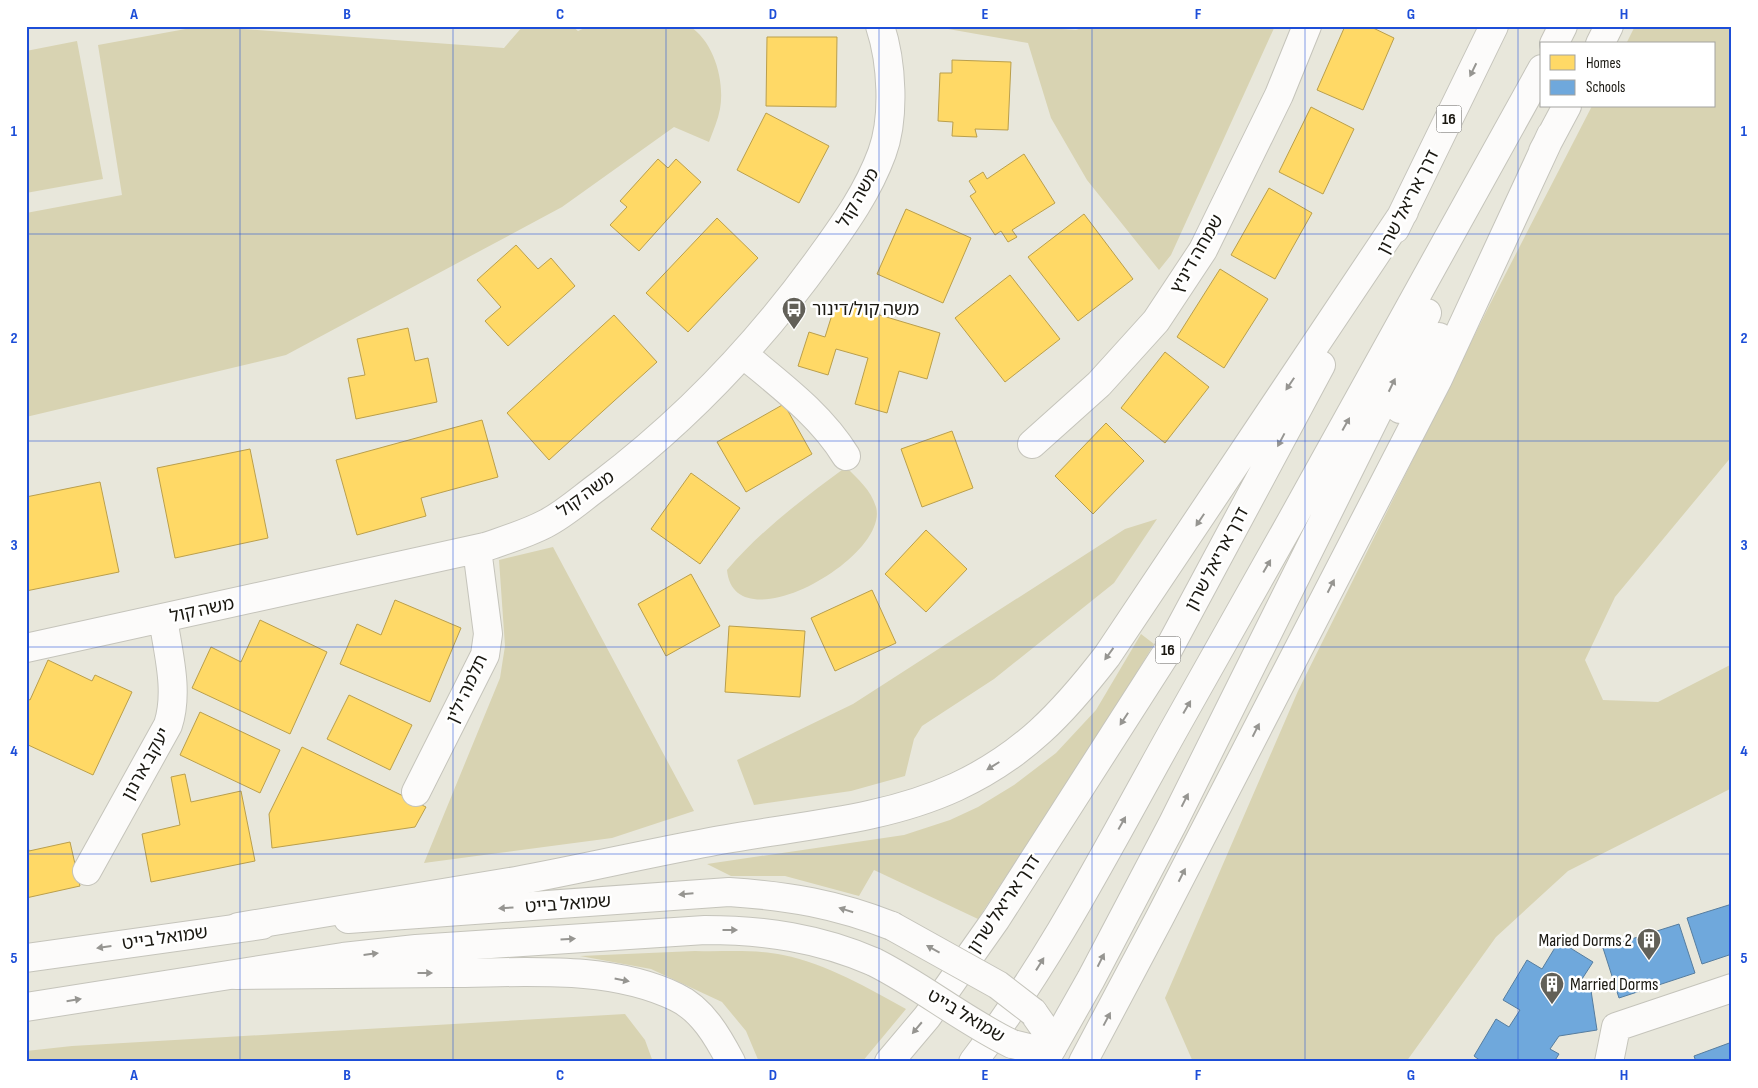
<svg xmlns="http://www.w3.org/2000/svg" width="1758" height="1088" viewBox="0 0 1758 1088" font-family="'Sofia Sans Condensed','Noto Sans Hebrew',sans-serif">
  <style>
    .green { fill: #d8d3b2 }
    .homes { fill: #ffd966; stroke: #ba9f4c }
    .schools { fill: #6fa8dc; stroke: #567d9f }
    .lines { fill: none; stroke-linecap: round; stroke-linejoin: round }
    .street-casing { stroke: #c5c4bb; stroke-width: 30 }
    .secondary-casing { stroke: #c5c4bb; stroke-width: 30 }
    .highway-casing { stroke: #c5c4bb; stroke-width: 30 }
    .street { stroke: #fcfbfa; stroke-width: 28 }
    .secondary { stroke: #fcfbfa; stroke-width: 28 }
    .highway { stroke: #fcfbfa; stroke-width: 28 }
    .secondary-bridge-casing { stroke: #c5c4bb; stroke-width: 30; stroke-linecap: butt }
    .secondary-bridge { stroke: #fcfbfa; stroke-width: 28 }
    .oneway { fill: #969591 }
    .grid { fill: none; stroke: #1d4ed8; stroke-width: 1; stroke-opacity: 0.55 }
    .labels { text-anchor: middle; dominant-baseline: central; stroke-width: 5; stroke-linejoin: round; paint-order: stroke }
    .shield { fill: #fff; stroke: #5f5d58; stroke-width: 1 }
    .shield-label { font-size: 16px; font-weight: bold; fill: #1a1811 }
    .street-label { font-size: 18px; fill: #1a1811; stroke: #fff }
    .poi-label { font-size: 18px; fill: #1a1811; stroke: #fff; text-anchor: start }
    .neatline { fill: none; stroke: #1d4ed8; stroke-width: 2 }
    .grid-label { font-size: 16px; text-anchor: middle; font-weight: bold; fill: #1d4ed8 }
  </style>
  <rect width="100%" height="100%" fill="#e8e7db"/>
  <path class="green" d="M 202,26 L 504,48 L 523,26 L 572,26 L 578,31 L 589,26 L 689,26 C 714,41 725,81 720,109 C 718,120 713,131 709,142 L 674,127 L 562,207 L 286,355 L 26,417 L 26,213 L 122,195 L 98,45 Z
    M 931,26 L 1019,26 L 1076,30 L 1088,26 L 1275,26 L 1171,255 L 1159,270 L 1087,180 L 1051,118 L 1028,43 Z
    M 1635,26 L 1732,26 L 1732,456 L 1615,597 L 1585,660 L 1603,700 L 1658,702 L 1732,664 L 1732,788 L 1568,871 L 1496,937 L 1406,1062 L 1193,1062 L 1165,998 L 1298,691 L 1488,308 L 1592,106 L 1714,106 L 1714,44 L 1626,44 Z
    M 77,41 L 103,179 L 26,193 L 26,51 Z
    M 846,467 C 858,479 871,490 876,507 C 890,557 734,646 727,570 C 761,530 804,498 846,467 Z
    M 1157,519 L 1114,583 L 994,679 L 922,726 L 914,739 L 905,776 L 851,791 L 754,805 L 737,760 L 853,704 L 1125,529 Z
    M 553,547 L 694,811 L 612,838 L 424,863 L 500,678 L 505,646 L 499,560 Z
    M 1141,634 L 1154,644 L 1105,725 L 978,919 L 874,870 L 859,896 L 785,876 L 731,876 L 707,864 L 904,835 L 950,820 L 978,807 L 1014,785 L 1056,753 L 1096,710 Z
    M 695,951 C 724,952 755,949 783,955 C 827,964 868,988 906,1009 L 862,1062 L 759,1062 L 746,1031 L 722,1002 L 651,969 L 580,956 Z
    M 625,1014 L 645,1040 L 653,1062 L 26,1062 L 26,1051 L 72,1046 Z"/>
  <path class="homes" d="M 1345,26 L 1369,26 L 1394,38 L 1363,110 L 1317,90 Z
    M 767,37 L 837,37 L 836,107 L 766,106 Z
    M 952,60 L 1011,62 L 1008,130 L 975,129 L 977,137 L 952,136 L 953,122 L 938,121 L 940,73 L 952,73 Z
    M 1311,107 L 1354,129 L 1323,194 L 1279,172 Z
    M 766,113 L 829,146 L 799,203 L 737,170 Z
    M 1024,154 L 1055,203 L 1012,230 L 1017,237 L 1008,242 L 1001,231 L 995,235 L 970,196 L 976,192 L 969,181 L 983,172 L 987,179 Z
    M 658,159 L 668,168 L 676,159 L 701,182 L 639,251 L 610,225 L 627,207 L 620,201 Z
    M 1269,188 L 1312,213 L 1275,279 L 1231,255 Z
    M 906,209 L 971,238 L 943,303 L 877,274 Z
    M 1084,214 L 1133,279 L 1078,321 L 1028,257 Z
    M 717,218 L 758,258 L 688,332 L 646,293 Z
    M 516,245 L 538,269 L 551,258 L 575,286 L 508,346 L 485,321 L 501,307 L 477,280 Z
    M 1220,269 L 1268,299 L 1224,368 L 1177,337 Z
    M 1010,275 L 1060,339 L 1005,382 L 955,318 Z
    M 836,302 L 940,333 L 927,379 L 899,371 L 887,413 L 855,404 L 868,358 L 836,349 L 828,375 L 798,366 L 809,332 L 825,337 Z
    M 614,315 L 657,362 L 549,460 L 507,413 Z
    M 408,328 L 415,361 L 428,358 L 437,402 L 356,419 L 348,378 L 365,375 L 357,339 Z
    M 1165,352 L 1209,387 L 1165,443 L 1121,408 Z
    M 784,404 L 812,454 L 746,492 L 717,442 Z
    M 482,420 L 498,477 L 421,498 L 426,516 L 357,535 L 336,460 Z
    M 1106,423 L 1144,461 L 1093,514 L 1055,476 Z
    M 952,431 L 973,488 L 922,507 L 901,449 Z
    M 250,449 L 268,538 L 175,558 L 157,468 Z
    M 691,473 L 740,508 L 700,564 L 651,529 Z
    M 100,482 L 119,572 L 26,591 L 26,497 Z
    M 926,530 L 967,569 L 926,612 L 885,574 Z
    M 691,574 L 720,626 L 666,656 L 638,604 Z
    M 872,590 L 896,643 L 835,671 L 811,618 Z
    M 395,600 L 461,628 L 430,702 L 340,664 L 357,624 L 381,635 Z
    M 260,620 L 327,652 L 290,734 L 192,688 L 211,647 L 241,662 Z
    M 729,626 L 805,631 L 800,697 L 725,692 Z
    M 48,660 L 92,681 L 95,675 L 132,692 L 93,775 L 26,744 L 26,698 L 30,700 Z
    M 349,695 L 412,725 L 390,770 L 327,739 Z
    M 200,712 L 280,750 L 260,793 L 180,755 Z
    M 302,747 L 426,807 L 415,827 L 272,848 L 269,814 Z
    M 185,774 L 191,802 L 241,791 L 255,861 L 151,882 L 142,834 L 180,825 L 171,777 Z
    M 26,839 L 29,851 L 70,842 L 80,886 L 26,898 Z"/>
  <path class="schools" d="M 1732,904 L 1732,954 L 1702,964 L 1687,918 Z
    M 1679,924 L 1695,973 L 1619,998 L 1603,948 Z
    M 1559,941 L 1593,962 L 1582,979 L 1590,984 L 1597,1030 L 1559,1036 L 1550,1049 L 1559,1054 L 1554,1062 L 1482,1062 L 1474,1056 L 1496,1019 L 1509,1027 L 1520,1010 L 1503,1000 L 1527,960 L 1542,969 Z
    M 1732,1042 L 1732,1062 L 1696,1062 L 1694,1056 Z"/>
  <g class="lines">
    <defs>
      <path id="street" d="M 743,354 C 780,385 820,414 846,456
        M 1032,444 L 1099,384 L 1156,321 L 1203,250 L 1279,95 L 1307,26
        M 26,648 L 485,547 C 505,540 526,534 545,524 C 565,514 582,498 600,485 C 686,420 760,342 823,254 C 846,222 868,191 882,153 C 895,118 892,62 880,26
        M 416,792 L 485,655 L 488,634 L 477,549
        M 87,871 L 168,725 C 179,691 168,653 163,618
        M 1609,1062 L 1616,1027 L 1732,988"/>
      <path id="secondary" d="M 348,919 L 729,892 C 789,896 836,904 892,926
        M 26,958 L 262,925
        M 26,1007 L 343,957 L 416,949 L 705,930 C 764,930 819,938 874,962
        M 1012,1044 L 1033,1049 L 1052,1048 L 1047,1032 L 1033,1012"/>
      <path id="highway" d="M 1554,44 L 1563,26
        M 1600,44 L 1609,26
        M 1543,151 L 1567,106
        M 1395,229 L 1494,26
        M 1400,409 L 1439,337
        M 238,927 C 331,911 424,897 516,881 C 581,869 645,854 710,842 C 792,826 880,822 956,787 C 1023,756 1063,713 1107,656 L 1404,212
        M 236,975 C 307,974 378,974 448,973 C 522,973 608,964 676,997 C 702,1009 718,1037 731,1062
        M 889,1062 L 927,1017 L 996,919 L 1167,652 L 1321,365
        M 973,1062 C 1055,955 1115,834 1181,717 C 1303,502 1422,286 1542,69
        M 1044,1062 L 1091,979 L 1173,823 L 1427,313
        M 1083,1062 L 1160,917 L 1438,379 L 1551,135"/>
    </defs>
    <use href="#street" class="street-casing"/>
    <use href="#secondary" class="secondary-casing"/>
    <use href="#highway" class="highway-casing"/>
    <use href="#street" class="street"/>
    <use href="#secondary" class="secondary"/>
    <use href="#highway" class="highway"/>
    <defs>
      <path id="secondary-bridge" d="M 892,926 L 998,985 L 1033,1012
        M 874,962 C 922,986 964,1021 1012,1044"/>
    </defs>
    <use href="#secondary-bridge" class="secondary-bridge-casing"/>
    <use href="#secondary-bridge" class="secondary-bridge"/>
  </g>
  <defs><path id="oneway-solid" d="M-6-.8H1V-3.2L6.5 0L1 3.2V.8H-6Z" transform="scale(1.25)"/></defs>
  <g class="oneway">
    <use href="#oneway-solid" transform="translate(1473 70) rotate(116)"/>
    <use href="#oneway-solid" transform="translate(1290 384) rotate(124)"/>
    <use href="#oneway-solid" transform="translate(1392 385) rotate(-64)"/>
    <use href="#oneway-solid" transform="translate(1346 424) rotate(-61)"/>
    <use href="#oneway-solid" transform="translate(1281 440) rotate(118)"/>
    <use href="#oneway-solid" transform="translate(1200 520) rotate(124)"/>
    <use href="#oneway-solid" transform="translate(1267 566) rotate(-60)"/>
    <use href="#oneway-solid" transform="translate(1331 586) rotate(-63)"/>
    <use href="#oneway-solid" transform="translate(1109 654) rotate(126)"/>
    <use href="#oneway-solid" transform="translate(1187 707) rotate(-60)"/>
    <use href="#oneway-solid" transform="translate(1124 719) rotate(123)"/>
    <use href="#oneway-solid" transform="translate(1256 730) rotate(-63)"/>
    <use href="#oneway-solid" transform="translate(993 766) rotate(148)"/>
    <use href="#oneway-solid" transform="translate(1185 800) rotate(-63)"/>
    <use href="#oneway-solid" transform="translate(1122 823) rotate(-61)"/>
    <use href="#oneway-solid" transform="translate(1182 875) rotate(-63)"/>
    <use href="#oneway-solid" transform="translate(686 894) rotate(175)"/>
    <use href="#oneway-solid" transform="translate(506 908) rotate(176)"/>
    <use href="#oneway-solid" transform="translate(846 910) rotate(-163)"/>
    <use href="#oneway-solid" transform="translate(730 930)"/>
    <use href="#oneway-solid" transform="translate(568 939) rotate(-4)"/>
    <use href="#oneway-solid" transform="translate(104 947) rotate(172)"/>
    <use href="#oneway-solid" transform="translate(933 949) rotate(-151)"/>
    <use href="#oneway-solid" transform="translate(371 954) rotate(-7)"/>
    <use href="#oneway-solid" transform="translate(1101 960) rotate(-63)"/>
    <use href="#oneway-solid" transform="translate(1040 964) rotate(-58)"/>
    <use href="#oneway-solid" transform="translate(425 973)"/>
    <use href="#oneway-solid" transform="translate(622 980) rotate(11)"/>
    <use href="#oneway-solid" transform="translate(74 1000) rotate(-9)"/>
    <use href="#oneway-solid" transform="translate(1107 1019) rotate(-62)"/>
    <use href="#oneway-solid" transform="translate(917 1028) rotate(130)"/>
  </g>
  <path class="grid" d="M 240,26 L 240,1062M 453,26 L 453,1062M 666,26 L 666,1062M 879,26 L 879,1062M 1092,26 L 1092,1062M 1305,26 L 1305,1062M 1518,26 L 1518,1062M 26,234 L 1732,234M 26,441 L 1732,441M 26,647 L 1732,647M 26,854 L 1732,854"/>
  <defs>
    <symbol id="bus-pin" viewBox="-11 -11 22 30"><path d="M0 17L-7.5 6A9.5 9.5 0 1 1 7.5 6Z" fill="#626058" stroke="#fff"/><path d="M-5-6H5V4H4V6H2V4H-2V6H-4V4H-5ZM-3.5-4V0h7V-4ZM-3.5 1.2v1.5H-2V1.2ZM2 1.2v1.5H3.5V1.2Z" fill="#fff"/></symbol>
    <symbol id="building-pin" viewBox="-11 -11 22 30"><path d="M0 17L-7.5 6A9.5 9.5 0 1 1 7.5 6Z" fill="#626058" stroke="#fff"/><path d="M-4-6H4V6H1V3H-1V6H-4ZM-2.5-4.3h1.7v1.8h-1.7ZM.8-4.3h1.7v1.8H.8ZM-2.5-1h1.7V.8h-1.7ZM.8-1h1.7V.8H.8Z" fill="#fff"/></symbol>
  </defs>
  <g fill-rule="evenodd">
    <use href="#bus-pin" x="780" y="295" width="28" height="38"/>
    <use href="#building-pin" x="1635" y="926" width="28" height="38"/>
    <use href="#building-pin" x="1538" y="970" width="28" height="38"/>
  </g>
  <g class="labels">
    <g class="shield">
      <rect x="1436.5" y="105.5" width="25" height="27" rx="4"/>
      <rect x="1155.5" y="636.5" width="25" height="27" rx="4"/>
    </g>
    <g class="shield-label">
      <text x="1449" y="119">16</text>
      <text x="1168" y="650">16</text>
    </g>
    <g class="street-label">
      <text transform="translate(858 198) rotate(-60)">משה קול</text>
      <text transform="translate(1408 202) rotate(-63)">דרך אריאל שרון</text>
      <text transform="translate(1197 254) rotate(-60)">שמחה דיניץ</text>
      <text transform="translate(586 494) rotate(-36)">משה קול</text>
      <text transform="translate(1217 559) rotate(-62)">דרך אריאל שרון</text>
      <text transform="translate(202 610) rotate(-12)">משה קול</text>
      <text transform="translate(467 689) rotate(-65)">תלמה ילין</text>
      <text transform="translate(146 764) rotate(-61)">יעקב ארנון</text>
      <text transform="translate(568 904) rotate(-4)">שמואל בייט</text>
      <text transform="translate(1004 904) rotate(-56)">דרך אריאל שרון</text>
      <text transform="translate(165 938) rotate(-8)">שמואל בייט</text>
      <text transform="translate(966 1016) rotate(31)">שמואל בייט</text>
    </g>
    <g class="poi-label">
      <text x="812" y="309">משה קול/דינור</text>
      <text x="1632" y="940" text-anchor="end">Maried Dorms 2</text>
      <text x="1570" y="984">Married Dorms</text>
    </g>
  </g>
  <rect width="1758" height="1088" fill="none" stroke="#ffffff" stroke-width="55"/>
  <rect x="1540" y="42" width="175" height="65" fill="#ffffff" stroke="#a3a3a0"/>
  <rect x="1550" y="55" width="25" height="15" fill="#ffd966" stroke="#a3a3a0"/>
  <text x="1586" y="68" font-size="15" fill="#1a1811">Homes</text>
  <rect x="1550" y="80" width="25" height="15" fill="#6fa8dc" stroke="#a3a3a0"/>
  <text x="1586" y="92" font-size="15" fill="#1a1811">Schools</text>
  <rect x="28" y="28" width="1702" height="1032" class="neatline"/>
  <g class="grid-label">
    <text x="134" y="19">A</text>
    <text x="347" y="19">B</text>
    <text x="560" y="19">C</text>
    <text x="773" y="19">D</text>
    <text x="985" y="19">E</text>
    <text x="1198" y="19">F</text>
    <text x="1411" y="19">G</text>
    <text x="1624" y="19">H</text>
    <text x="14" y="136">1</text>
    <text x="1744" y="136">1</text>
    <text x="14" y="343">2</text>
    <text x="1744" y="343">2</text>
    <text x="14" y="550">3</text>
    <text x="1744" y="550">3</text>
    <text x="14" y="756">4</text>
    <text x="1744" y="756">4</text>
    <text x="14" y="963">5</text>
    <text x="1744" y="963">5</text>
    <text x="134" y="1080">A</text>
    <text x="347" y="1080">B</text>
    <text x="560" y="1080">C</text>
    <text x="773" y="1080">D</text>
    <text x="985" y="1080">E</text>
    <text x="1198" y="1080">F</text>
    <text x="1411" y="1080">G</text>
    <text x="1624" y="1080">H</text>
  </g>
</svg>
